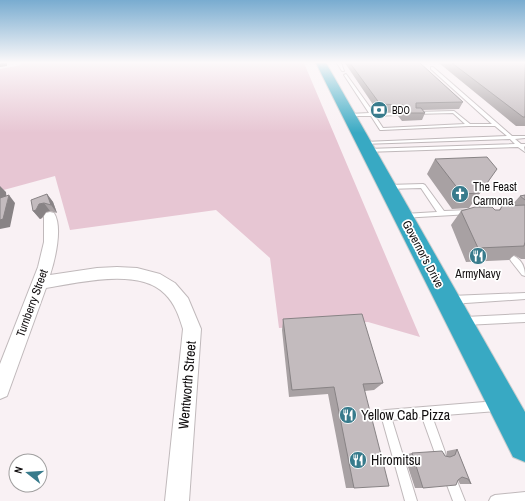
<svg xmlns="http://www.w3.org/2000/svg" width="525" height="501" viewBox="0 0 525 501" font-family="'Archivo Narrow',sans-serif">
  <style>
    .green { fill: #e7c6d3 }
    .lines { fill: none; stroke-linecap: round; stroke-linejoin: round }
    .lane-casing { stroke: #c0b9bb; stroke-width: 2 }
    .street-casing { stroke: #c0b9bb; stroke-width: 2 }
    .highway-casing { stroke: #cfcfcf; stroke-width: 2 }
    .lane { fill: #fff; fill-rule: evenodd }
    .street { fill: #fff; fill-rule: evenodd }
    .highway { fill: #38a9c3; fill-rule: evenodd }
    .wall { fill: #a8a1a3 }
    .shaded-wall { fill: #888385 }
    .building { fill: #c3bbbe; stroke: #888385 }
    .labels { text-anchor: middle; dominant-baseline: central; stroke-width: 3.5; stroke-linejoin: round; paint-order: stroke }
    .far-poi-label { font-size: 10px; fill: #110e0f; stroke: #fff; text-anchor: start }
    .poi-label { font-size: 12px; fill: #110e0f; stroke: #fff; text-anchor: start }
    .street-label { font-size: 12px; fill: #110e0f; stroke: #fff }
    .near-street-label { font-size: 14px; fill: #110e0f; stroke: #fff }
    .near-poi-label { font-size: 14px; fill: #110e0f; stroke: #fff; text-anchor: start }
  </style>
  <rect width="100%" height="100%" fill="#f9f1f4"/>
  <path class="green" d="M 21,63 L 304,63 L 420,337 L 368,322 L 279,328 L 270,258 L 216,210 L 70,230 L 55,176 L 0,191 L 0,69 L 21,65 Z"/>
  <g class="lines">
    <defs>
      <path id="lane" d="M 337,63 L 341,63 L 344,71 L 342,71 Z
        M 431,67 L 433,67 L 512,136 L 525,136 L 525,138 L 515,139 L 521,144 L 525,144 L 525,146 L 524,147 L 525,152 L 518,147 L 365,152 L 365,150 L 367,149 L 515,144 L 510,139 L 362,144 L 362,143 L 364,142 L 507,136 L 495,126 L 469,126 L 382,130 L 380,130 L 371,116 L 349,116 L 347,115 L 349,114 L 369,113 L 344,75 L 346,74 L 374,113 L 399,113 L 399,115 L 397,115 L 375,116 L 383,128 L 465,124 L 453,113 L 414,114 L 414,113 L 416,112 L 454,111 L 470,124 L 492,124 L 431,69 Z
        M 423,184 L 425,185 L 444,211 L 470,210 L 473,212 L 470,214 L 402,218 L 401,216 L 404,214 L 437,212 L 421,188 L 387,189 L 384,187 L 387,185 Z
        M 514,256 C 522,260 525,268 525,276 L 522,275 L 511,261 L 510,259 L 511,257 Z
        M 525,293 L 525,299 L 451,304 L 448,302 L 447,300 L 448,298 L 451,296 Z
        M 525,314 L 525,322 L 465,325 L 462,324 L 461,321 L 462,318 L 465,317 Z
        M 497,401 L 501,402 L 502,406 L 501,410 L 497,411 L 432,416 L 445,452 L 444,456 L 440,457 L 436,456 L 422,417 L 392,420 L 417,501 L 405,501 L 381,415 L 382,411 L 386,410 Z
        M 453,479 L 457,481 L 465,501 L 453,501 L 447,485 L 449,481 Z
        M 525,492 L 525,501 L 489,501 L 491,497 L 495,495 Z"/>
      <path id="street" d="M 50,212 L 54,213 C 63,227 55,260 50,275 L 97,268 L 117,267 L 137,268 L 160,274 L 175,283 L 188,298 L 201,329 L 189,501 L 165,501 L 183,329 C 179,316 175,304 165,294 C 139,267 78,283 46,288 L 7,396 L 0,399 L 0,364 L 38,267 L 44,242 L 44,216 L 46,213 Z"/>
      <path id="highway" d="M 316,63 L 326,63 L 525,412 L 525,462 L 513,457 Z"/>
    </defs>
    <use href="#lane" class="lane-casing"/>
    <use href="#street" class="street-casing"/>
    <use href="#highway" class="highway-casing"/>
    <use href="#lane" class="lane"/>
    <use href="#street" class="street"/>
    <use href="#highway" class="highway"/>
  </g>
  <path class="wall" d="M 345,63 L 420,63 L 463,102 L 459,109 L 422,110 L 425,113 L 422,120 L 402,121 L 398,116 L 400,112 L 378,112 Z
    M 439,63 L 525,63 L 525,126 L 516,126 Z
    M 435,159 L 480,193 L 469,208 L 452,209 L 427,174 Z
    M 47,194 L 53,202 L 57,213 L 50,211 L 46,212 L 42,218 L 40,219 L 33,211 Z
    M 525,195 L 525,259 L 521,259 L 514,255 L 509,260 L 466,262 L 451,225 L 461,211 L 499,210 L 502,206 L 511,206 L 520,196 Z
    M 283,319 L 383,383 L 374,390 L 365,391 L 354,488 L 346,488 L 328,394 L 289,397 L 282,330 Z
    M 457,449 L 471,484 L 460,484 L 458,480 L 423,488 L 415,488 L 404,455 L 412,453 L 446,456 L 447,451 Z"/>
  <path class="shaded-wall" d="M 0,63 L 9,63 L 7,63 L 7,66 L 0,67 Z
    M 0,186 L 6,192 L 7,203 L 9,195 L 15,203 L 10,227 L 0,229 Z
    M 47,194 L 53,202 L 57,213 L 51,205 Z
    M 44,203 L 50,211 L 46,212 L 42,218 L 40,219 L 33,211 L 39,204 Z"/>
  <path class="building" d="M 350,63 L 420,63 L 463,102 L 416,103 L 416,108 L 421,108 L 425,113 L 404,113 L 401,109 L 403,108 L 403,105 L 380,104 Z
    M 452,63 L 525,63 L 525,117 L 523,117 Z
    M 487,157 L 497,169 L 480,193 L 462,194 L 435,159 Z
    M 47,194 L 51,205 L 44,203 L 39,204 L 36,210 L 33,211 L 31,200 Z
    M 9,195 L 3,219 L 0,220 L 0,197 L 0,198 Z
    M 525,195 L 525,200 L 520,196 Z
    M 525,205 L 525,242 L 524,246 L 478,248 L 461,211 L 475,207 L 492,207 L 495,210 L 500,210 L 502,206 Z
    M 362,314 L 383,383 L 363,384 L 389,486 L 354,488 L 334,387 L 292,390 L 283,319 Z
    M 457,449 L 471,484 L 468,479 L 462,477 L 458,480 L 456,485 L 423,488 L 412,453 L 442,451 L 445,456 L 450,457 L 455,455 Z"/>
  <linearGradient id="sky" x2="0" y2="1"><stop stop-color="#79acd0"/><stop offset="0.47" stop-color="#fcf9fa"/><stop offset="1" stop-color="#fcf9fa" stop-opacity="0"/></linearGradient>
  <rect width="525" height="133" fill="url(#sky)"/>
  <defs>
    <symbol id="bank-disc" viewBox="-11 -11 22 22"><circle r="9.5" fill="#387b8c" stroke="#fff"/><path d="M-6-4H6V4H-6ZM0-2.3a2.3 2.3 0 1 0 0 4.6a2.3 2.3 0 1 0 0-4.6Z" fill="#fff"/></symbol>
    <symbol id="church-disc" viewBox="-11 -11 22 22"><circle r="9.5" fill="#387b8c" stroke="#fff"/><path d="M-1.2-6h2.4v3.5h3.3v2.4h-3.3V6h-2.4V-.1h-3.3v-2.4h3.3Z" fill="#fff"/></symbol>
    <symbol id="restaurant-disc" viewBox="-11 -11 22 22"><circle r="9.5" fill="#387b8c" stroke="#fff"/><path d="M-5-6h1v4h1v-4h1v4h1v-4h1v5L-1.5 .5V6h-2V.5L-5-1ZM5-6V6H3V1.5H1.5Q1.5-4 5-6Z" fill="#fff"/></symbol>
  </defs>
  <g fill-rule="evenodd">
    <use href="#bank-disc" x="369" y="100" width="20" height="20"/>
    <use href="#church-disc" x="450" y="184" width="20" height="20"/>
    <use href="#restaurant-disc" x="468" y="246" width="20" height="20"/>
    <use href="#restaurant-disc" x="338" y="405" width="20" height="20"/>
    <use href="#restaurant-disc" x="348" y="450" width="20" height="20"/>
  </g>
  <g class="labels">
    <g class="far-poi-label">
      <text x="392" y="110">BDO</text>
    </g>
    <g class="poi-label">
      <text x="473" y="187">The Feast<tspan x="473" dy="14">Carmona</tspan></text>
      <text x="478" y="274" text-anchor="middle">ArmyNavy</text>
    </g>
    <g class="street-label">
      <text transform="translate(423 254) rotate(62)">Governor's Drive</text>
      <text transform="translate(32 303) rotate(-70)">Turnberry Street</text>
    </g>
    <g class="near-street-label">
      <text transform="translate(187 385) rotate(-85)">Wentworth Street</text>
    </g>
    <g class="near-poi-label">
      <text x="361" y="415">Yellow Cab Pizza</text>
      <text x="371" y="460">Hiromitsu</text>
    </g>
  </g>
  <g transform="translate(28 473) rotate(287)"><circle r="19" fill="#ffffff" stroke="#a09f9f"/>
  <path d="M0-3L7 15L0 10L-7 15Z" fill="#387b8c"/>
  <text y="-6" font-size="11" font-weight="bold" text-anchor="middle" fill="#110e0f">N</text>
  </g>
</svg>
